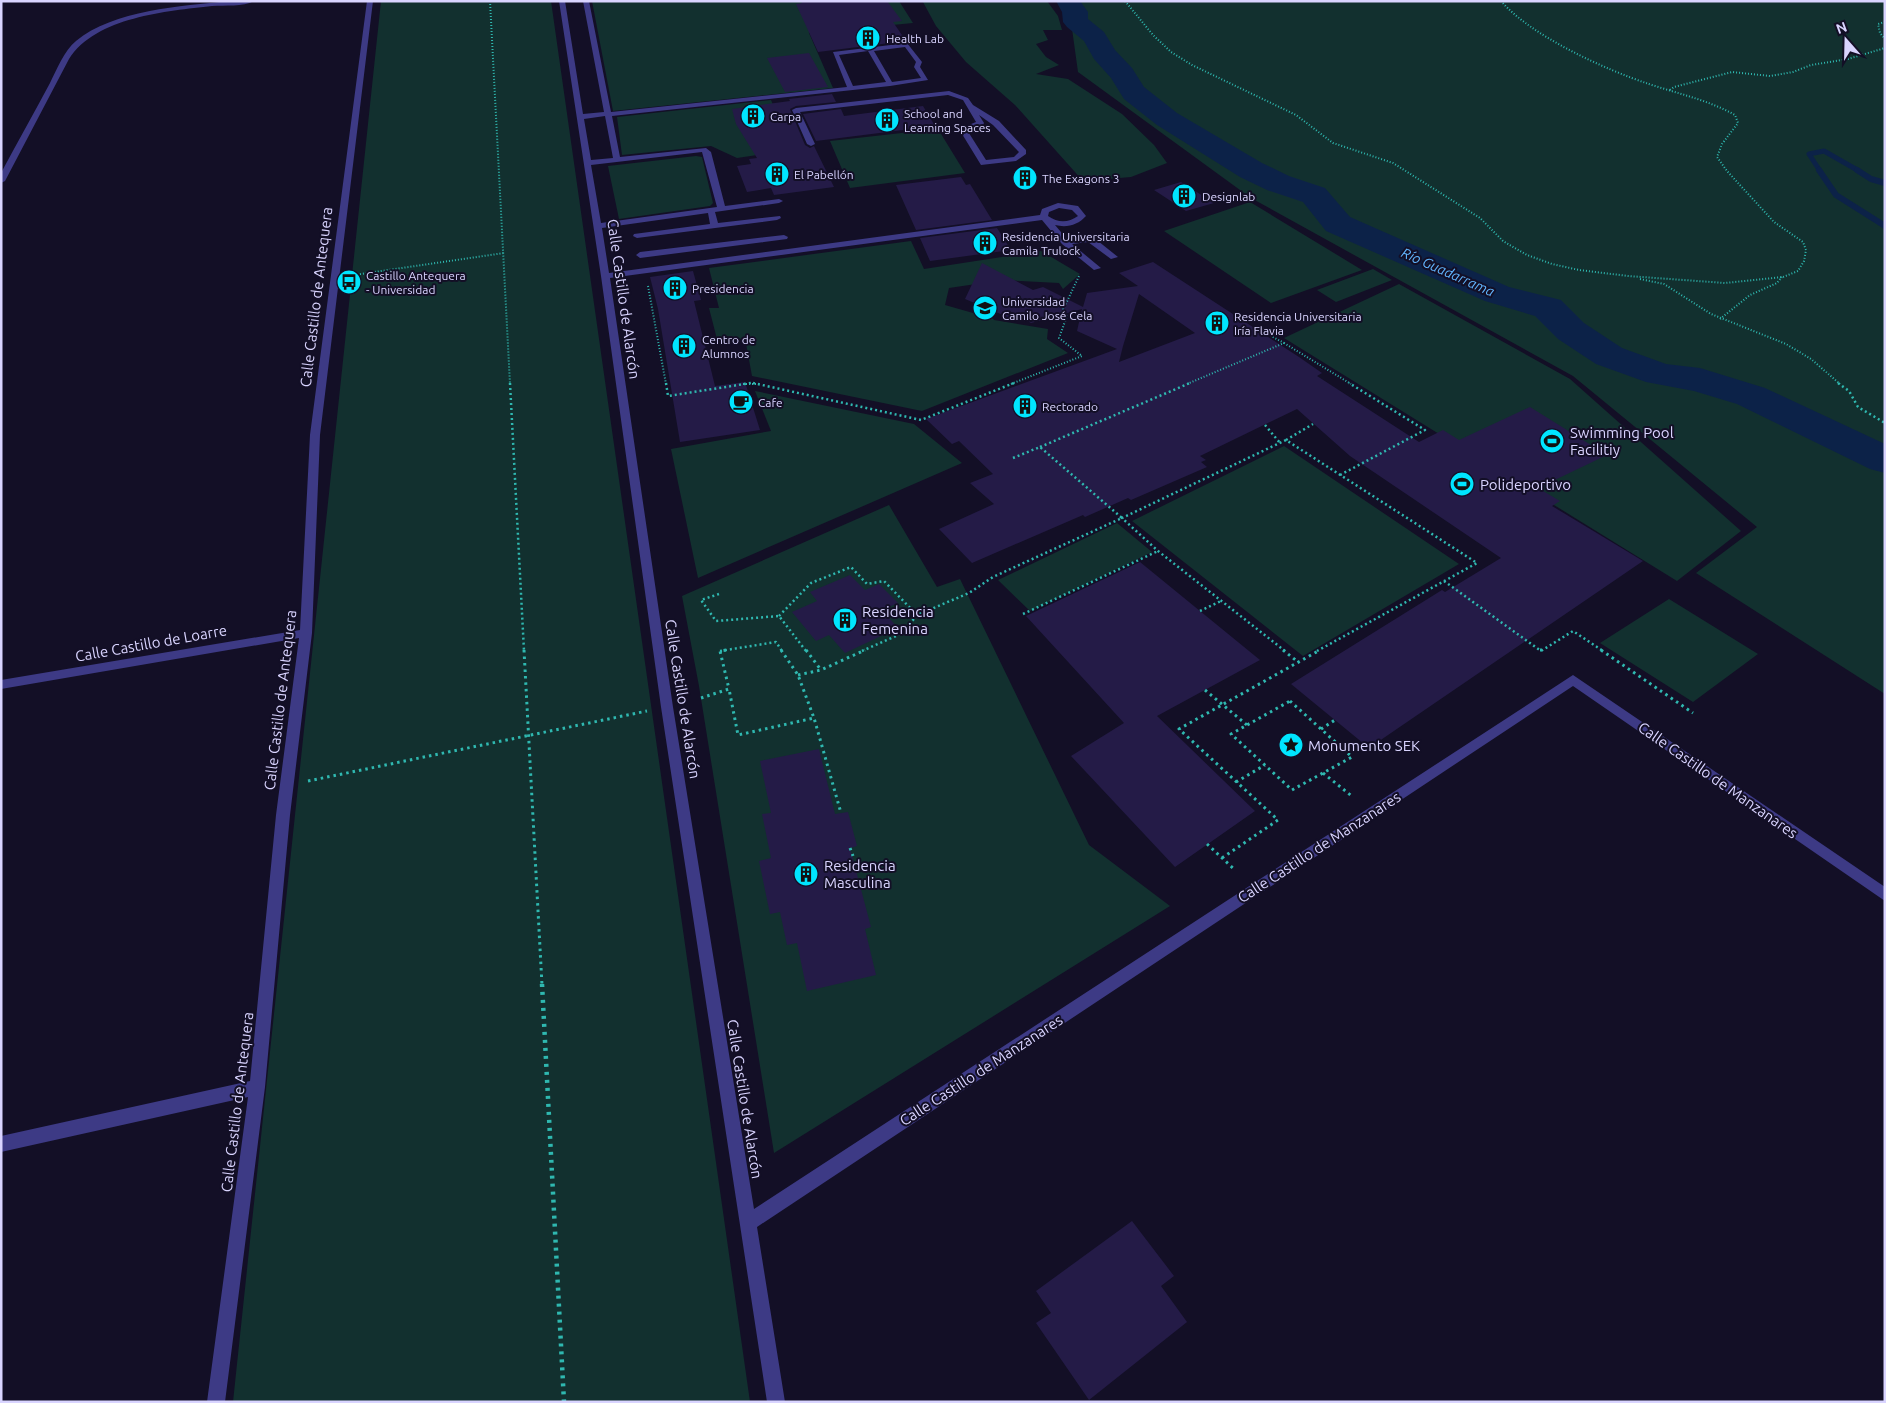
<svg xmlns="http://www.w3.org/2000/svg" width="1886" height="1403" viewBox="0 0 1886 1403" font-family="Ubuntu,sans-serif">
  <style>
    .green { fill: #12302f }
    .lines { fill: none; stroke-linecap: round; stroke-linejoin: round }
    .stream-far1 { stroke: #0c2248; stroke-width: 5 }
    .stream { stroke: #0c2248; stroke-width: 6 }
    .river { fill: #0c2248; fill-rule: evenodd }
    .building { fill: #241b47; fill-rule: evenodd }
    .path-far3 { stroke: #2fb8b0; stroke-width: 2; stroke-dasharray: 1 2; stroke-linecap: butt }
    .path-far2 { stroke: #2fb8b0; stroke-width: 2.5; stroke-dasharray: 2 3; stroke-linecap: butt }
    .path-far1 { stroke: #2fb8b0; stroke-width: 3; stroke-dasharray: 2.5 4; stroke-linecap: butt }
    .path { stroke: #2fb8b0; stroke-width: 4.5; stroke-dasharray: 3 5; stroke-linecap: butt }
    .minor { fill: #3d3a85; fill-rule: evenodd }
    .labels { text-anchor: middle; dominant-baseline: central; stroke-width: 4; stroke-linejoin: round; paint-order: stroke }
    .far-poi-label { font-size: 12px; fill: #d9d4ff; stroke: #130f26; text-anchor: start }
    .far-water-label { font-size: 14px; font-style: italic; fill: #62b6ff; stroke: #130f26 }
    .street-label { font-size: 15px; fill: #d9d4ff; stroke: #130f26 }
    .poi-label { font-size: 15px; fill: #d9d4ff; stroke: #130f26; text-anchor: start }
  </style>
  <rect width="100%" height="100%" fill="#130f26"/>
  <path class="green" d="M 381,1 L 551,1 L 750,1402 L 233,1402 Z
    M 592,1 L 899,1 L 913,23 L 809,33 L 833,88 L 613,111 Z
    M 926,1 L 1047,1 L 1058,16 L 1062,30 L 1043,30 L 1048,40 L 1036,44 L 1046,57 L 1059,65 L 1036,74 L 1068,79 L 1122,114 L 1154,145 L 1167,163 L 1131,177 L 1083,181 L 1015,105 L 966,62 L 936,26 L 923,2 Z
    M 1063,1 L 1885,1 L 1885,694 L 1696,573 L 1757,527 L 1573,376 L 1251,198 L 1078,72 L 1069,7 Z
    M 771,100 L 792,150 L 737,158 L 711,146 L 622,155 L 617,117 Z
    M 938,129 L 965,173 L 850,188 L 830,141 Z
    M 696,156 L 702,157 L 713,203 L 710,206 L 619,219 L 608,166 Z
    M 1250,202 L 1362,270 L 1271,303 L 1164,231 Z
    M 911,241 L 924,269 L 1041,251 L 1080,274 L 1063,289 L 1059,283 L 1003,280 L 949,288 L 945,305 L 973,313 L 986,312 L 994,320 L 1048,329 L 1047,339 L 1068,353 L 922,411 L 752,376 L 745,338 L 718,343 L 709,308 L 719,308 L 709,268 Z
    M 1373,269 L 1392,280 L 1336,302 L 1317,290 Z
    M 1399,284 L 1570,379 L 1741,531 L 1677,581 L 1284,338 Z
    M 755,391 L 914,424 L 962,463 L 698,578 L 671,449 L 771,431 Z
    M 1284,446 L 1459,564 L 1303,656 L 1132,521 Z
    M 889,505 L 937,587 L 960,579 L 1089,845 L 1170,906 L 774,1153 L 699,686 L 682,596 Z
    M 1117,523 L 1152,552 L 1030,611 L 998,580 Z
    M 1669,599 L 1758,654 L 1693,702 L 1600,643 Z"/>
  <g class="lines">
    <path class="stream-far1" d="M 1820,171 L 1809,154 L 1824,151 L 1859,171"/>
    <path class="stream" d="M 1819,170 L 1836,195 L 1885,226
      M 1857,170 L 1871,179 L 1885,183"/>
    <path class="river" d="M 1056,1 L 1080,1 L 1088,12 L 1088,19 L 1104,32 L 1115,50 L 1132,68 L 1144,87 L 1177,113 L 1262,163 L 1289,176 L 1325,188 L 1350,217 L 1509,287 L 1561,300 L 1584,323 L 1622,348 L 1666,364 L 1700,368 L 1765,388 L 1885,444 L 1885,473 L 1870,469 L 1737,404 L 1694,391 L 1646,382 L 1596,364 L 1558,339 L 1535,316 L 1485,301 L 1326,231 L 1303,202 L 1267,190 L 1240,177 L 1157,125 L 1124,99 L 1111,78 L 1094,59 L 1084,41 L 1067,27 L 1063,22 L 1062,12 Z"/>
  </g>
  <path class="building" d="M 801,1 L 887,1 L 902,21 L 893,22 L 906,41 L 818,52 L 796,4 L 802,3 Z
    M 809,53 L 828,87 L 785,92 L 767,58 Z
    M 832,94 L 836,102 L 796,106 L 790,109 L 805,145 L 810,148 L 814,146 L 834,187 L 774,195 L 771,188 L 747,192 L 737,166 L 751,164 L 749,159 L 757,158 L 736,124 L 732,109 L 790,101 L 789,99 Z
    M 923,106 L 935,126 L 816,141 L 803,114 L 841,109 L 844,116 Z
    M 961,177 L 966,185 L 970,184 L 992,220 L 916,230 L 896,185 Z
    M 1181,182 L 1214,203 L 1186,211 L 1154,190 Z
    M 997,228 L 1011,250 L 930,261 L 920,238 Z
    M 1153,262 L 1299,357 L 1322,373 L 1317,376 L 1419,442 L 1443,430 L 1459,440 L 1530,407 L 1607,455 L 1538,488 L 1560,501 L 1552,506 L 1643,561 L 1369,748 L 1291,684 L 1442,590 L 1445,592 L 1501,558 L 1350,456 L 1297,409 L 1200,456 L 1206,460 L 1201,462 L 1207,467 L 1131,500 L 1128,498 L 1085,517 L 1083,515 L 972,563 L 939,529 L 994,504 L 970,483 L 993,474 L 959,441 L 952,444 L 926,419 L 1117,349 L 1077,331 L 1082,309 L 1031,323 L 1021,317 L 1010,318 L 965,299 L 982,263 L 1033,290 L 1043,287 L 1083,307 L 1087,293 L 1138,286 L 1119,273 ZM 1139,294 L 1195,333 L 1119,362 L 1123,346 Z
    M 693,271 L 701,300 L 694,301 L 715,386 L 745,382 L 760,430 L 680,442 L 658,309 L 650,277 Z
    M 1140,562 L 1260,660 L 1157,716 L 1255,811 L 1175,867 L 1071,756 L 1124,723 L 1026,616 Z
    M 850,575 L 865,590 L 879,584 L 898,603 L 882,610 L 898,628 L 845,653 L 829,635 L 816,641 L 792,612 L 817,601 L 810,592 Z
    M 819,749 L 835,814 L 848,812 L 857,846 L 850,848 L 871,927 L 865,929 L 876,975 L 807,991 L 797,943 L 787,945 L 780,912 L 770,914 L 759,861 L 771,858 L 762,814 L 771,813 L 760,761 Z
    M 1132,1221 L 1174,1276 L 1161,1286 L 1187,1322 L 1089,1400 L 1036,1323 L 1051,1313 L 1036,1291 Z"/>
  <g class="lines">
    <path class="path-far3" d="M 490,1 L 510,384
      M 1125,1 L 1153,35 L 1171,52 L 1192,65 L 1296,115 L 1333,143 L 1393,163 L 1480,218 L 1503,241 L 1527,255 L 1552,264 L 1579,270 L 1628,276 L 1725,283 L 1783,277 L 1798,271 L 1804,261 L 1806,250 L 1803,242 L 1774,222 L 1727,171 L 1717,157 L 1722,144 L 1738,123 L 1735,115 C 1708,100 1679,94 1649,84 C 1606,70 1531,36 1501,1
      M 1885,22 L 1878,24 L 1880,33 L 1885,39
      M 1670,90 L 1674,87 L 1732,72 L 1770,76 L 1793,72 L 1811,65 L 1848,59 L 1885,48
      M 354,275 L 504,253
      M 1640,279 L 1664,284 L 1711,314 L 1786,344 L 1811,359 L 1840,384
      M 648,286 L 666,384
      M 1720,319 L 1750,295 L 1777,283 L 1782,277
      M 1284,343 L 1351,384
      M 743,384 L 758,384
      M 1011,384 L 1082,356 L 1059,338 L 1067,316 L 1062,312 L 1079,276
      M 1187,384 L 1284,343 L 1271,336"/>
    <path class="path-far2" d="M 510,383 L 524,651
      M 666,383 L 668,396 L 751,383
      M 753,383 L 921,420 L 1014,383
      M 1838,383 L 1849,391 L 1858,407 L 1885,423
      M 1265,425 L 1280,443
      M 1286,440 L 1313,424
      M 1040,447 L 1190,383
      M 1340,475 L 1425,430 L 1349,383
      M 1444,581 L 1541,651 L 1573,631 L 1603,651
      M 719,594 L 701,600 L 716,621 L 779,616 L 806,651
      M 1200,611 L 1221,601
      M 1023,614 L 1158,551
      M 779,616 L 811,583 L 851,567 L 867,584 L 884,581 L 917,615
      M 720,651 L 776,642 L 782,651
      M 862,651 L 896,636 L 905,630 L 917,615 L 969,593 L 993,577 L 1122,518 L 1040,447 L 1013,458
      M 1285,651 L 1158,551 L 1122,518 L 1286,440 L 1477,563 L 1317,651"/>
    <path class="path-far1" d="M 524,650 L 542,985
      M 726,650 L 720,651 L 729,689
      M 781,650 L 798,675 L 814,718
      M 806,650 L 821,670
      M 1283,650 L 1298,662
      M 1540,650 L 1542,650
      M 1601,650 L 1693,713
      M 798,675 L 821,670 L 865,650
      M 1205,690 L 1247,725
      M 701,698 L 729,689 L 738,735 L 814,718 L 841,813
      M 1290,701 L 1352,757 L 1292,790 L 1231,734 Z
      M 1321,729 L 1335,720
      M 1323,773 L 1353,797
      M 308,781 L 647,711
      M 1236,782 L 1265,765
      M 1207,844 L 1235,870
      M 850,848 L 853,856
      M 1222,858 L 1278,820 L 1179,729 L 1320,650"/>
    <path class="path" d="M 542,984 L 564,1402"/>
    <path class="minor" d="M 228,1 L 254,1 C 243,7 225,5 212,6 C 167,11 96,17 69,59 L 5,181 L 1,183 L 1,173 C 17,143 34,113 50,83 C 57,69 64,51 76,41 C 113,10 182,6 228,1 Z
      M 367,1 L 373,1 L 320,435 L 312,633 L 290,815 L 265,1087 L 225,1402 L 207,1402 L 248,1097 L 1,1152 L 1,1136 L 250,1081 L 276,815 L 299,638 L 1,689 L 1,680 L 300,630 L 310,435 Z
      M 559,1 L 565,1 L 583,114 L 604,112 L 583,1 L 589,1 L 611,112 L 847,87 L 833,52 L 907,43 L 922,62 L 920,67 L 928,80 L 890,86 L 612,116 L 620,157 L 706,148 L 711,152 L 725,206 L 779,199 L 783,201 L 779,203 L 715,212 L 718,223 L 780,216 L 781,218 L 777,220 L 637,238 L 633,236 L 634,234 L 710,224 L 708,213 L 602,228 L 609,273 L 1040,215 L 1042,209 L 1058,203 L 1078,206 L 1086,216 C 1078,225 1067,228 1055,225 L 1066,238 L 1093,237 L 1118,257 L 1111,259 L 1088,242 L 1072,244 L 1101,268 L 1094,270 L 1062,244 L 1042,220 L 610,278 L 673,707 L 754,1209 L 1573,675 L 1885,887 L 1885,901 L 1573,686 L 757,1227 L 785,1402 L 767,1402 L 661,707 L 601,276 ZM 905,47 L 916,62 L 914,67 L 921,78 L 892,82 L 874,51 ZM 868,51 L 886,82 L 853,86 L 839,55 ZM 605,116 L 613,158 L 591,160 L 584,119 ZM 702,152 L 717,207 L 601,223 L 591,165 ZM 1059,208 L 1072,210 L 1078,216 C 1068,223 1058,223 1048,216 L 1049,212 Z
      M 949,91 L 968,98 L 973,105 L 999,121 L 1026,150 L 1026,154 L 1016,161 L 981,165 L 959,129 L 976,122 L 963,100 L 948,95 L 800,112 L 815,144 L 811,146 L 807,144 L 792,110 L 796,108 ZM 979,115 L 993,125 L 1019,152 L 1014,157 L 986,160 L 967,130 L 983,125 L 984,123 Z
      M 784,235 L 788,237 L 787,239 L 640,258 L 636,255 L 640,252 Z"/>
  </g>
  <defs>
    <symbol id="building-disc" viewBox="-11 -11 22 22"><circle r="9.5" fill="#00e5ff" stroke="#130f26"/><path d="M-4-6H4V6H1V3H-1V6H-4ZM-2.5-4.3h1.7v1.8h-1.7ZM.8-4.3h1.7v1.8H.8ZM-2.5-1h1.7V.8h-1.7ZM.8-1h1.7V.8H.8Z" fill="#111"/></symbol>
    <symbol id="bus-disc" viewBox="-11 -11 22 22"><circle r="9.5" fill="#00e5ff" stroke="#130f26"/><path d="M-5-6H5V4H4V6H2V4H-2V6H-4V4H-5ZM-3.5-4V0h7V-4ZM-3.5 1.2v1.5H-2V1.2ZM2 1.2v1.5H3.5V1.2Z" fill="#111"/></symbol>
    <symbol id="university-disc" viewBox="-11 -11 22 22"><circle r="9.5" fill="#00e5ff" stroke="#130f26"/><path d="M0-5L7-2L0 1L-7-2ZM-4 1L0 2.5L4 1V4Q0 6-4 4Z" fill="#111"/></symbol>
    <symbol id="cafe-disc" viewBox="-11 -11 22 22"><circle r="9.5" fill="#00e5ff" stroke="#130f26"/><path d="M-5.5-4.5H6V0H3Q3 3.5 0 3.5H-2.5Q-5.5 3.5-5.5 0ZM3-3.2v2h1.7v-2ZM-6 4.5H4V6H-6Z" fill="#111"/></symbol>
    <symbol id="stadium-disc" viewBox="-11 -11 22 22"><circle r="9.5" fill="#00e5ff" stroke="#130f26"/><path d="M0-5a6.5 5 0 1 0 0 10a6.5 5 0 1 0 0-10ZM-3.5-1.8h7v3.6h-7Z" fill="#111"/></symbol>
    <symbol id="sight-disc" viewBox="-11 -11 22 22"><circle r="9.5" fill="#00e5ff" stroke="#130f26"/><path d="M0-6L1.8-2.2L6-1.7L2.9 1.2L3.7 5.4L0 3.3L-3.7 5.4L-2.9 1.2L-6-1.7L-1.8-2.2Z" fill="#111"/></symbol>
  </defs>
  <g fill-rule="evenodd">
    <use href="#building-disc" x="854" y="24" width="28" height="28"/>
    <use href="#building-disc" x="739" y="102" width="28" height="28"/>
    <use href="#building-disc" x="873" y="106" width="28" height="28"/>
    <use href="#building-disc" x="763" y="160" width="28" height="28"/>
    <use href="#building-disc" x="1011" y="164" width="28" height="28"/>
    <use href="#building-disc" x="1170" y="182" width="28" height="28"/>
    <use href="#building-disc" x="971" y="229" width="28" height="28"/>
    <use href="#bus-disc" x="335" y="268" width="28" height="28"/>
    <use href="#building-disc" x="661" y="274" width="28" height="28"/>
    <use href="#university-disc" x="971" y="294" width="28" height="28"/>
    <use href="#building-disc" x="1203" y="309" width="28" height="28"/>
    <use href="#building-disc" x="670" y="332" width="28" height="28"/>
    <use href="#cafe-disc" x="727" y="388" width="28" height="28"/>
    <use href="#building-disc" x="1011" y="392" width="28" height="28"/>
    <use href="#stadium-disc" x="1538" y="427" width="28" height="28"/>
    <use href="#stadium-disc" x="1448" y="470" width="28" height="28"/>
    <use href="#building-disc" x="831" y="606" width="28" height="28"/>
    <use href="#sight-disc" x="1277" y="731" width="28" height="28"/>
    <use href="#building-disc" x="792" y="860" width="28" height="28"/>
  </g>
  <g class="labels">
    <g class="far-poi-label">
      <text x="886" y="38">Health Lab</text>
      <text x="904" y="113">School and<tspan x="904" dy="14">Learning Spaces</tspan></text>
      <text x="770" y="116">Carpa</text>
      <text x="794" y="174">El Pabellón</text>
      <text x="1042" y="178">The Exagons 3</text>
      <text x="1202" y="196">Designlab</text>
      <text x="1002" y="236">Residencia Universitaria<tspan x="1002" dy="14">Camila Trulock</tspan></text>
      <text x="366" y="275">Castillo Antequera<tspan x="366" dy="14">- Universidad</tspan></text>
      <text x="692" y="288">Presidencia</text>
      <text x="1002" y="301">Universidad<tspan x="1002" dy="14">Camilo José Cela</tspan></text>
      <text x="1234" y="316">Residencia Universitaria<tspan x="1234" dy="14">Iría Flavia</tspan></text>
      <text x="702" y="339">Centro de<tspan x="702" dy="14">Alumnos</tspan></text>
      <text x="758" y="402">Cafe</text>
      <text x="1042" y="406">Rectorado</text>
    </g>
    <g class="far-water-label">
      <text transform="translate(1448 272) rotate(24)">Río Guadarrama</text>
    </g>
    <g class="street-label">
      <text transform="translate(316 297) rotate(-83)">Calle Castillo de Antequera</text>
      <text transform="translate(624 299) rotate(82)">Calle Castillo de Alarcón</text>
      <text transform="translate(151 643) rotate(-10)">Calle Castillo de Loarre</text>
      <text transform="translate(683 699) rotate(81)">Calle Castillo de Alarcón</text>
      <text transform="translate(280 700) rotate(-83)">Calle Castillo de Antequera</text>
      <text transform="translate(1718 780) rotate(35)">Calle Castillo de Manzanares</text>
      <text transform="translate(1319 847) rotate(-33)">Calle Castillo de Manzanares</text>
      <text transform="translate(981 1070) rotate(-33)">Calle Castillo de Manzanares</text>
      <text transform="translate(745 1099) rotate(81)">Calle Castillo de Alarcón</text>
      <text transform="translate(237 1102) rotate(-83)">Calle Castillo de Antequera</text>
    </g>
    <g class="poi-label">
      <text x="1570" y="432">Swimming Pool<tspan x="1570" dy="17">Facilitiy</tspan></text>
      <text x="1480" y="484">Polideportivo</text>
      <text x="862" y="611">Residencia<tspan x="862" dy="17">Femenina</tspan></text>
      <text x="1308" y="745">Monumento SEK</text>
      <text x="824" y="865">Residencia<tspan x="824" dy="17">Masculina</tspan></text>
    </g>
  </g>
  <rect width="1886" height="1403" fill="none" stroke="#d9d4ff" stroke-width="5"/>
  <g transform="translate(1846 40) rotate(340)" stroke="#130f26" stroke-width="4" paint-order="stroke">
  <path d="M0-4L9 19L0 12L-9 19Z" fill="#d9d4ff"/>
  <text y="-8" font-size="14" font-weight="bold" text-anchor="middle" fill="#d9d4ff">N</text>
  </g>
</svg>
